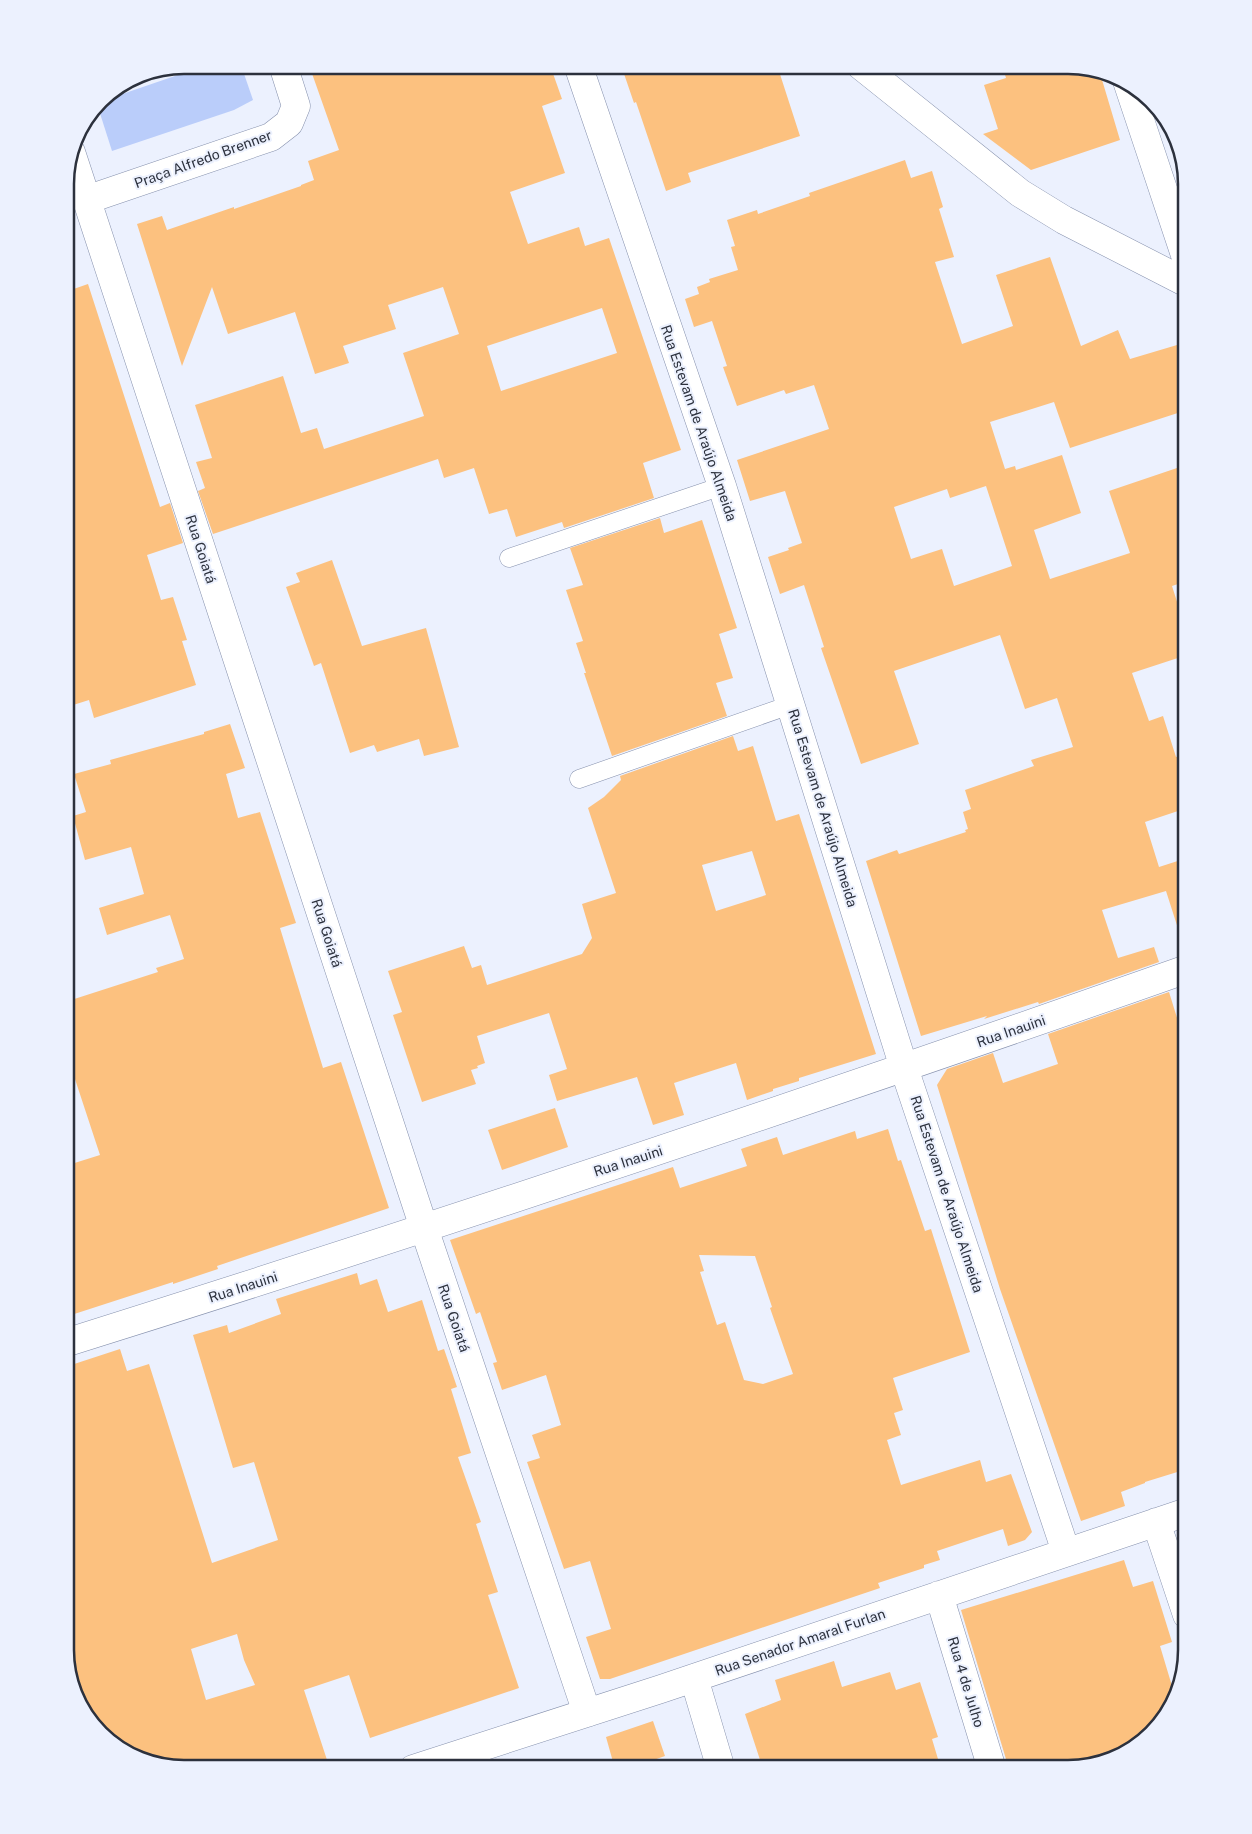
<svg xmlns="http://www.w3.org/2000/svg" width="1252" height="1834" viewBox="0 0 1252 1834" font-family="'Public Sans',sans-serif">
  <style>
    .green { fill: #bacdfa }
    .building { fill: #fcc17f; fill-rule: evenodd }
    .lines { fill: none; stroke-linecap: round; stroke-linejoin: round }
    .service-casing { stroke: #8691ad; stroke-width: 19 }
    .minor-casing { stroke: #8691ad; stroke-width: 29 }
    .secondary-casing { stroke: #8691ad; stroke-width: 29 }
    .service { stroke: #fff; stroke-width: 18 }
    .minor { stroke: #fff; stroke-width: 28 }
    .secondary { stroke: #fff; stroke-width: 28 }
    .labels { text-anchor: middle; dominant-baseline: central; stroke-width: 4; stroke-linejoin: round; paint-order: stroke }
    .street-label { font-size: 14px; fill: #2c313d; stroke: #ecf1fe }
    .rim { fill: none; stroke: #2c313d; stroke-width: 2.5 }
  </style>
  <rect width="100%" height="100%" fill="#ecf1fe"/>
  <path class="green" d="M 207,65 L 241,65 L 253,100 L 234,110 L 112,151 L 97,104 L 99,102 Z"/>
  <path class="building" d="M 309,65 L 550,65 L 562,99 L 542,106 L 565,173 L 510,192 L 528,244 L 579,227 L 585,246 L 609,238 L 681,450 L 643,463 L 654,498 L 564,528 L 562,522 L 516,537 L 507,509 L 489,514 L 474,468 L 444,478 L 438,459 L 213,534 L 198,491 L 205,488 L 196,462 L 212,458 L 195,405 L 283,376 L 301,433 L 317,428 L 324,449 L 424,416 L 403,353 L 459,334 L 443,287 L 388,305 L 396,329 L 343,346 L 349,363 L 315,374 L 295,312 L 228,334 L 212,287 L 182,366 L 137,224 L 162,216 L 167,230 L 234,207 L 234,209 L 301,186 L 301,185 L 314,180 L 308,161 L 339,150 ZM 602,308 L 617,353 L 501,391 L 487,346 Z
    M 621,65 L 777,65 L 800,136 L 688,173 L 691,182 L 666,191 L 636,102 L 634,103 Z
    M 1002,65 L 1075,65 L 1100,73 L 1120,140 L 1031,170 L 983,134 L 998,129 L 984,85 L 1006,78 Z
    M 905,160 L 911,178 L 932,171 L 943,207 L 939,209 L 954,257 L 935,262 L 962,344 L 1013,326 L 996,275 L 1050,257 L 1081,346 L 1118,330 L 1130,359 L 1177,345 L 1187,375 L 1187,410 L 1070,448 L 1054,402 L 990,422 L 1005,469 L 1015,466 L 1016,470 L 1062,455 L 1081,513 L 1034,530 L 1050,579 L 1130,553 L 1109,491 L 1177,468 L 1187,498 L 1187,581 L 1172,586 L 1187,633 L 1187,655 L 1132,673 L 1149,721 L 1163,716 L 1176,757 L 1187,753 L 1187,808 L 1145,822 L 1159,867 L 1187,858 L 1187,940 L 1182,941 L 1166,891 L 1102,910 L 1118,958 L 1154,947 L 1159,962 L 1039,1004 L 1038,1002 L 984,1019 L 987,1016 L 921,1036 L 866,861 L 897,850 L 899,854 L 966,832 L 965,830 L 968,829 L 963,812 L 971,809 L 965,790 L 1034,766 L 1031,760 L 1073,747 L 1057,698 L 1025,709 L 1000,635 L 894,671 L 919,744 L 861,764 L 821,648 L 824,647 L 804,585 L 780,594 L 768,557 L 789,550 L 788,548 L 802,543 L 785,491 L 750,501 L 737,460 L 829,429 L 814,385 L 786,394 L 784,390 L 737,406 L 723,367 L 727,366 L 712,321 L 694,327 L 685,299 L 699,294 L 697,287 L 710,282 L 709,279 L 738,270 L 731,247 L 735,246 L 727,220 L 757,210 L 758,214 L 810,196 L 809,193 ZM 986,486 L 1012,566 L 954,586 L 942,549 L 911,559 L 894,507 L 947,489 L 950,498 Z
    M 88,284 L 160,507 L 170,503 L 183,543 L 147,555 L 161,600 L 173,597 L 187,640 L 182,641 L 196,685 L 94,718 L 89,700 L 70,706 L 65,693 L 65,464 L 75,461 L 65,431 L 65,292 Z
    M 660,518 L 664,533 L 702,520 L 737,628 L 719,634 L 733,678 L 716,683 L 727,716 L 612,756 L 584,673 L 586,673 L 576,643 L 583,641 L 566,590 L 583,585 L 570,548 Z
    M 332,560 L 362,646 L 426,628 L 459,747 L 424,756 L 419,739 L 377,752 L 374,745 L 350,753 L 321,663 L 314,666 L 286,587 L 300,582 L 296,573 Z
    M 230,724 L 245,768 L 226,774 L 238,818 L 260,812 L 296,923 L 280,928 L 323,1068 L 341,1062 L 389,1208 L 217,1266 L 218,1269 L 173,1284 L 173,1282 L 65,1317 L 65,1166 L 100,1155 L 72,1070 L 65,1072 L 65,1002 L 158,972 L 156,968 L 184,959 L 170,915 L 107,935 L 99,908 L 144,894 L 131,847 L 85,860 L 73,816 L 86,812 L 74,774 L 111,764 L 110,760 L 204,734 L 204,732 Z
    M 733,736 L 738,751 L 753,746 L 776,821 L 799,814 L 876,1054 L 799,1078 L 799,1081 L 773,1089 L 773,1091 L 747,1100 L 736,1063 L 674,1083 L 684,1115 L 653,1125 L 637,1077 L 557,1101 L 549,1075 L 567,1069 L 549,1013 L 477,1036 L 485,1063 L 477,1066 L 478,1068 L 471,1070 L 476,1084 L 422,1102 L 393,1015 L 402,1012 L 388,971 L 464,946 L 472,968 L 481,965 L 487,985 L 582,954 L 592,938 L 582,904 L 616,893 L 588,808 L 604,797 L 621,780 L 620,776 ZM 752,851 L 766,895 L 716,911 L 702,865 Z
    M 1169,992 L 1178,1021 L 1187,1018 L 1187,1469 L 1145,1482 L 1145,1483 L 1121,1492 L 1125,1506 L 1081,1521 L 1000,1289 L 937,1085 L 947,1069 L 993,1053 L 1003,1083 L 1058,1064 L 1048,1034 Z
    M 555,1108 L 568,1147 L 502,1170 L 488,1130 Z
    M 888,1129 L 898,1161 L 901,1160 L 925,1231 L 931,1229 L 970,1352 L 893,1378 L 903,1410 L 894,1413 L 901,1435 L 887,1440 L 901,1485 L 980,1460 L 986,1482 L 1011,1474 L 1032,1532 L 1025,1540 L 1008,1546 L 1003,1529 L 937,1551 L 940,1560 L 924,1565 L 924,1568 L 878,1583 L 880,1588 L 610,1679 L 600,1679 L 586,1637 L 611,1629 L 590,1561 L 564,1569 L 527,1462 L 540,1458 L 532,1435 L 561,1425 L 546,1375 L 502,1390 L 493,1363 L 497,1362 L 480,1312 L 476,1314 L 450,1240 L 673,1167 L 680,1188 L 747,1166 L 741,1149 L 777,1137 L 783,1155 L 855,1131 L 857,1139 ZM 699,1255 L 755,1256 L 772,1307 L 770,1308 L 793,1374 L 763,1384 L 744,1380 L 725,1322 L 717,1325 L 700,1272 L 704,1271 Z
    M 357,1273 L 360,1285 L 377,1279 L 388,1312 L 422,1300 L 438,1351 L 444,1349 L 457,1387 L 451,1389 L 471,1453 L 458,1457 L 481,1522 L 476,1524 L 498,1592 L 488,1595 L 519,1688 L 370,1738 L 349,1675 L 304,1690 L 328,1763 L 310,1769 L 177,1769 L 124,1753 L 81,1709 L 65,1650 L 65,1367 L 120,1349 L 127,1371 L 149,1364 L 212,1563 L 278,1540 L 254,1462 L 233,1468 L 193,1335 L 227,1325 L 229,1333 L 281,1314 L 276,1299 ZM 237,1634 L 244,1660 L 255,1685 L 206,1700 L 191,1649 Z
    M 1124,1560 L 1133,1587 L 1153,1581 L 1172,1642 L 1160,1646 L 1175,1696 L 1171,1710 L 1127,1753 L 1068,1769 L 1009,1769 L 961,1610 Z
    M 834,1661 L 842,1687 L 890,1672 L 896,1690 L 920,1682 L 938,1737 L 932,1739 L 941,1769 L 763,1769 L 745,1714 L 781,1700 L 775,1680 Z
    M 653,1721 L 665,1756 L 628,1769 L 615,1769 L 606,1737 Z"/>
  <g class="lines">
    <defs>
      <path id="service" d="M 509,558 L 722,486
        M 579,779 L 790,705"/>
      <path id="minor" d="M 578,65 L 722,486 L 904,1068 L 1066,1552
        M 1127,81 L 1187,261
        M 71,152 L 424,1228 L 587,1713
        M 86,200 L 271,137 L 289,123 L 296,106 L 283,65
        M 65,1343 C 441,1225 815,1100 1187,969
        M 1156,1522 L 1187,1615
        M 939,1595 L 992,1769
        M 694,1678 L 721,1769
        M 413,1769 L 661,1689 L 1187,1512"/>
      <path id="secondary" d="M 860,65 L 1020,193 L 1064,220 L 1187,283"/>
    </defs>
    <use href="#service" class="service-casing"/>
    <use href="#minor" class="minor-casing"/>
    <use href="#secondary" class="secondary-casing"/>
    <use href="#service" class="service"/>
    <use href="#minor" class="minor"/>
    <use href="#secondary" class="secondary"/>
  </g>
  <g class="labels">
    <g class="street-label">
      <text transform="translate(203 159) rotate(-20)">Praça Alfredo Brenner</text>
      <text transform="translate(699 423) rotate(71)">Rua Estevam de Araújo Almeida</text>
      <text transform="translate(201 549) rotate(72)">Rua Goiatá</text>
      <text transform="translate(823 808) rotate(73)">Rua Estevam de Araújo Almeida</text>
      <text transform="translate(327 933) rotate(72)">Rua Goiatá</text>
      <text transform="translate(1011 1031) rotate(-19)">Rua Inauini</text>
      <text transform="translate(628 1161) rotate(-18)">Rua Inauini</text>
      <text transform="translate(947 1194) rotate(72)">Rua Estevam de Araújo Almeida</text>
      <text transform="translate(243 1287) rotate(-18)">Rua Inauini</text>
      <text transform="translate(454 1318) rotate(71)">Rua Goiatá</text>
      <text transform="translate(800 1642) rotate(-19)">Rua Senador Amaral Furlan</text>
      <text transform="translate(966 1682) rotate(73)">Rua 4 de Julho</text>
    </g>
  </g>
  <path d="M0 0H1252V1834H0ZM184 74H1068A110 110 0 0 1 1178 184V1650A110 110 0 0 1 1068 1760H184A110 110 0 0 1 74 1650V184A110 110 0 0 1 184 74Z" fill="#ecf1fe" fill-rule="evenodd"/>
  <path class="rim" d="M184 74H1068A110 110 0 0 1 1178 184V1650A110 110 0 0 1 1068 1760H184A110 110 0 0 1 74 1650V184A110 110 0 0 1 184 74Z"/>
</svg>
